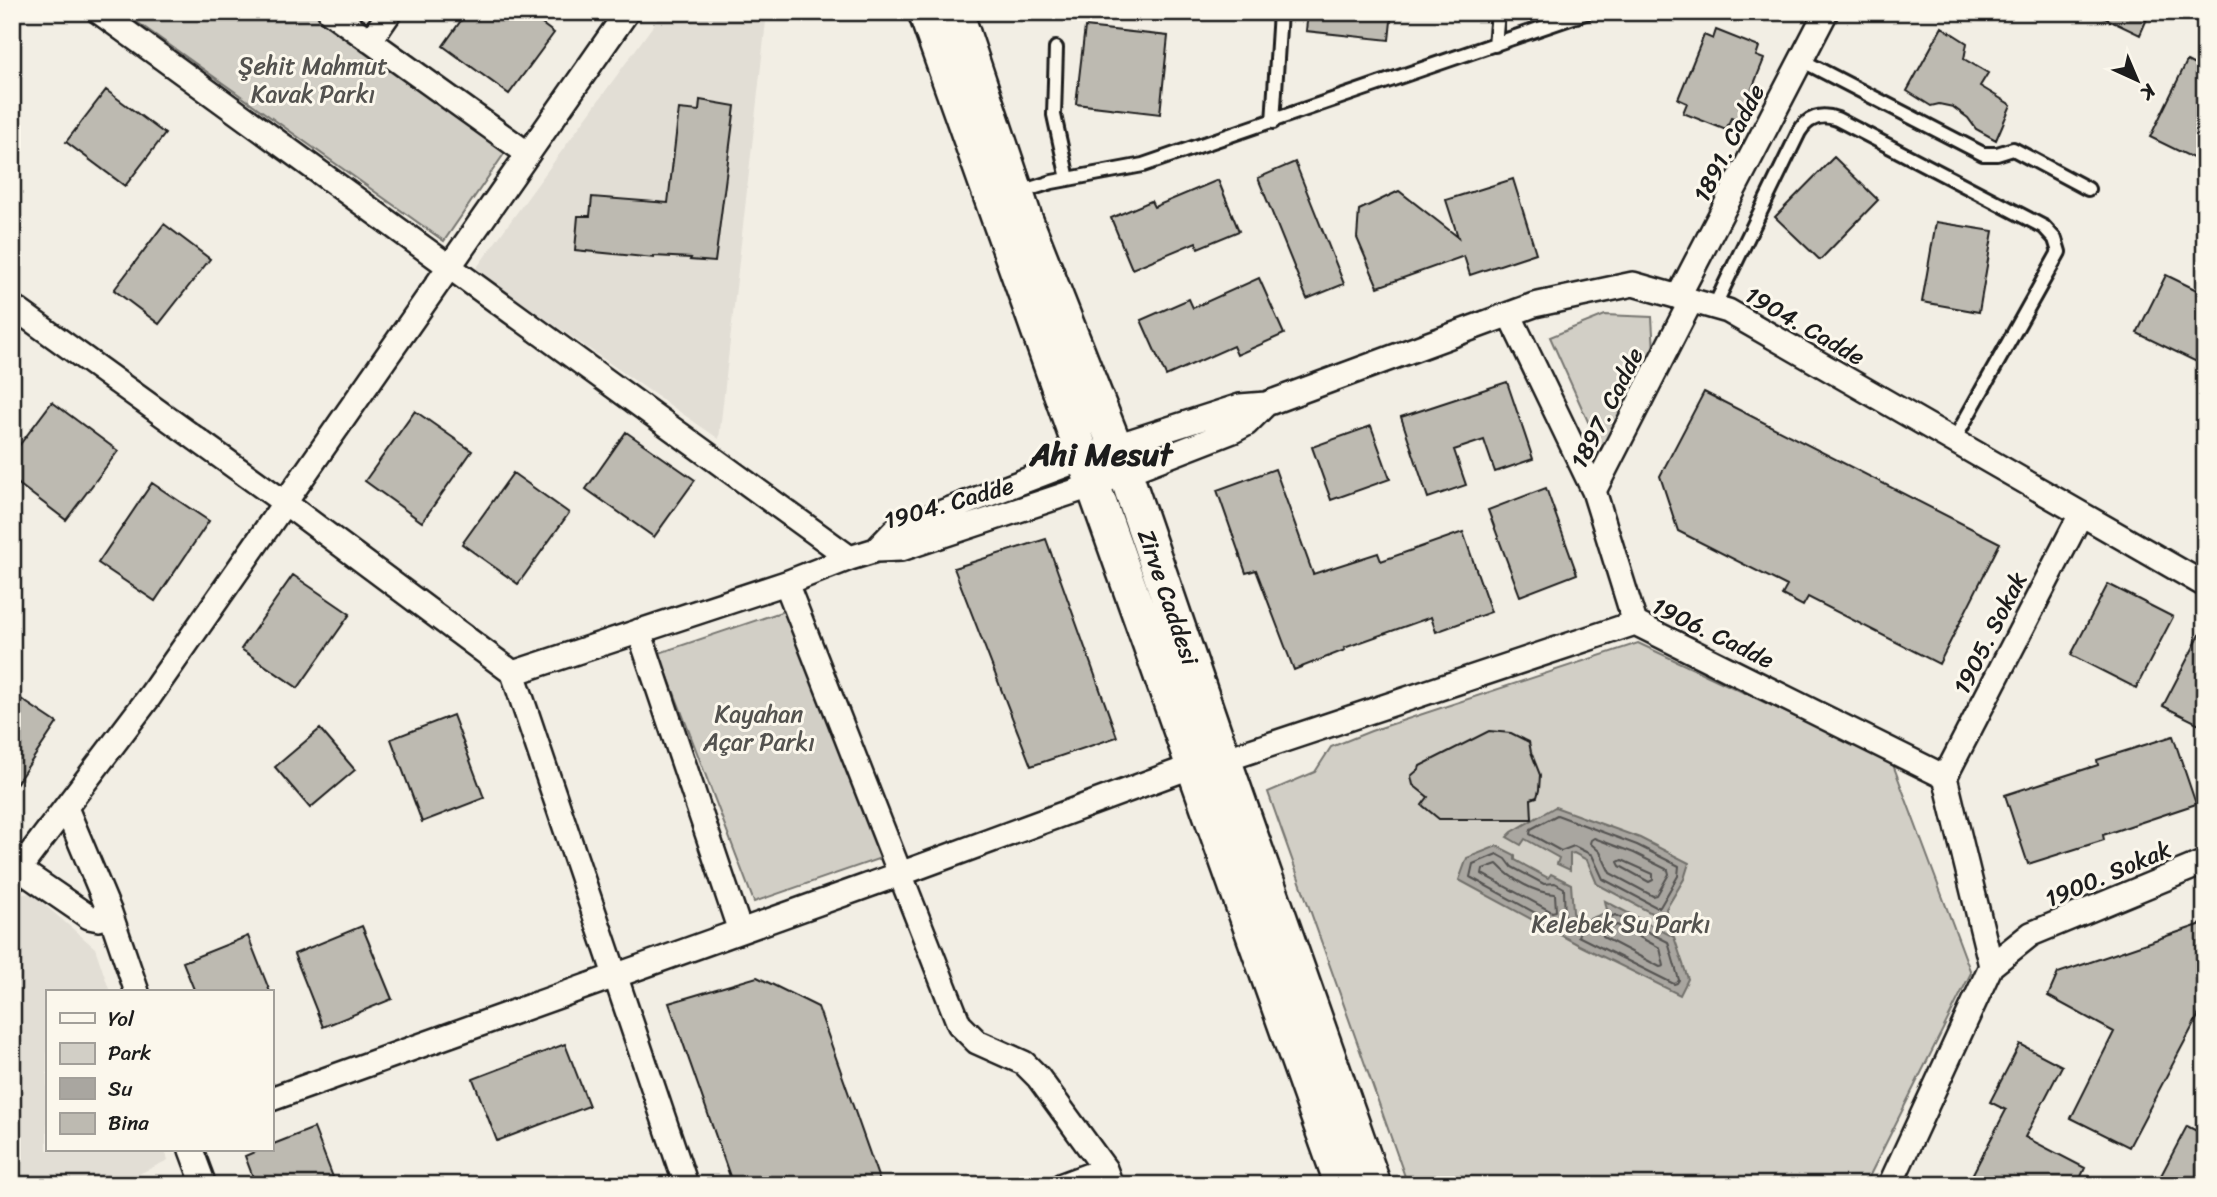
<svg xmlns="http://www.w3.org/2000/svg" width="2217" height="1197" viewBox="0 0 2217 1197" font-family="Sriracha,sans-serif">
  <style>
    .built { fill: #e2ded5 }
    .green { fill: #d2cfc6; stroke: #777671; stroke-width: 2 }
    .water { fill: #a9a6a0; stroke: #716f6b; stroke-width: 2 }
    .lines { fill: none; stroke-linecap: round; stroke-linejoin: round }
    .shore { stroke: #545351; stroke-width: 2 }
    .building { fill: #bdbab1; stroke: #1c1c1c; stroke-width: 2 }
    .lane-casing { stroke: #1c1c1c; stroke-width: 18 }
    .street-casing { stroke: #1c1c1c; stroke-width: 28 }
    .secondary-casing { stroke: #1c1c1c; stroke-width: 38 }
    .lane { stroke: #fbf7ec; stroke-width: 12 }
    .street { stroke: #fbf7ec; stroke-width: 23 }
    .secondary { stroke: #fbf7ec; stroke-width: 33 }
    .labels { text-anchor: middle; dominant-baseline: central; stroke-width: 6; stroke-linejoin: round; paint-order: stroke }
    .park-label { font-size: 24px; fill: #53524f; stroke: #fbf7ec }
    .street-label { font-size: 24px; fill: #1c1c1c; stroke: #fbf7ec }
    .district-label { font-size: 32px; font-weight: bold; fill: #1c1c1c; stroke: #fbf7ec }
  </style>
  <rect width="100%" height="100%" fill="#f2eee4"/>
  <filter id="ink" filterUnits="userSpaceOnUse"><feTurbulence type="fractalNoise" baseFrequency=".0143" numOctaves="2"/><feDisplacementMap in="SourceGraphic" scale="14" xChannelSelector="R" yChannelSelector="G"/><feConvolveMatrix kernelMatrix="1 2 1 2 8 2 1 2 1" color-interpolation-filters="sRGB"/></filter>
  <g filter="url(#ink)">
    <path class="built" d="M 663,12 L 767,12 L 719,439 L 475,270 Z
      M 31,893 L 95,948 L 110,992 L 47,992 L 47,1150 L 165,1150 L 168,1160 L 116,1185 L 12,1185 L 12,895 Z"/>
    <path class="green" d="M 123,12 L 313,12 L 506,151 L 444,241 Z
      M 1605,315 L 1652,317 L 1654,352 L 1603,455 L 1550,337 Z
      M 787,610 L 881,858 L 754,902 L 659,653 Z
      M 1638,643 L 1892,762 L 1971,973 L 1865,1185 L 1408,1185 L 1268,792 L 1315,772 L 1331,747 L 1371,731 Z"/>
    <path class="water" d="M 1555,807 L 1640,838 L 1689,863 L 1684,879 L 1666,909 L 1670,923 L 1597,884 L 1587,860 L 1574,853 L 1570,854 L 1570,870 L 1557,864 L 1559,858 L 1525,839 L 1521,845 L 1507,837 L 1512,832 Z
      M 1497,846 L 1515,855 L 1515,860 L 1548,878 L 1551,874 L 1571,884 L 1574,925 L 1605,913 L 1607,910 L 1605,901 L 1674,937 L 1688,979 L 1680,995 L 1579,945 L 1459,880 L 1467,858 Z"/>
    <g class="lines">
      <path class="shore" d="M 1557,815 L 1637,845 L 1679,866 L 1678,876 L 1660,907 L 1656,907 L 1603,879 L 1592,855 L 1574,846 L 1561,851 L 1530,834 L 1531,829 Z
        M 1594,838 L 1634,853 L 1668,870 L 1669,874 L 1657,895 L 1653,896 L 1610,873 L 1600,852 L 1590,843 L 1591,840 Z
        M 1497,854 L 1506,859 L 1512,867 L 1544,884 L 1555,883 L 1564,888 L 1565,927 L 1561,927 L 1470,877 L 1473,864 Z
        M 1622,860 L 1653,874 L 1653,880 L 1649,882 L 1620,866 L 1618,862 Z
        M 1497,864 C 1511,879 1534,893 1555,894 L 1556,911 L 1552,912 L 1482,874 L 1483,869 Z
        M 1615,915 L 1668,942 L 1679,980 L 1677,983 L 1674,984 L 1578,936 L 1580,931 Z
        M 1617,925 L 1660,948 L 1664,966 L 1660,967 L 1603,937 L 1603,932 Z"/>
    </g>
    <path class="building" d="M 467,12 L 526,12 L 554,33 L 509,94 L 443,46 Z
      M 1308,12 L 1392,12 L 1389,40 L 1306,31 Z
      M 2092,12 L 2150,12 L 2140,35 Z
      M 1085,27 L 1168,36 L 1160,114 L 1076,104 Z
      M 1942,27 L 1967,43 L 1964,59 L 1988,73 L 1980,86 L 2011,105 L 1996,140 L 1976,129 L 1968,118 L 1953,107 L 1939,104 L 1931,106 L 1907,91 Z
      M 1716,30 L 1759,47 L 1756,56 L 1764,59 L 1739,121 L 1731,118 L 1726,130 L 1683,113 L 1687,103 L 1678,99 L 1704,35 L 1713,39 Z
      M 2187,61 L 2205,70 L 2205,164 L 2150,137 Z
      M 106,90 L 165,134 L 125,186 L 66,142 Z
      M 700,100 L 735,106 L 715,262 L 690,260 L 691,258 L 654,256 L 654,258 L 575,250 L 578,216 L 590,216 L 592,197 L 668,203 L 679,109 L 699,111 Z
      M 1834,157 L 1878,200 L 1820,260 L 1775,217 Z
      M 1295,162 L 1344,284 L 1307,299 L 1258,178 Z
      M 1513,179 L 1536,253 L 1470,275 L 1464,256 L 1378,287 L 1357,238 L 1359,210 L 1399,191 L 1458,237 L 1446,200 Z
      M 1218,180 L 1239,231 L 1198,248 L 1196,242 L 1132,269 L 1111,218 L 1151,201 L 1154,207 Z
      M 1936,222 L 1993,231 L 1979,312 L 1922,302 Z
      M 164,224 L 210,259 L 159,324 L 114,290 Z
      M 2166,275 L 2205,294 L 2205,366 L 2137,333 Z
      M 1259,278 L 1284,334 L 1237,355 L 1233,346 L 1166,376 L 1141,320 L 1189,299 L 1193,308 Z
      M 1507,382 L 1533,459 L 1495,472 L 1484,440 L 1454,450 L 1466,485 L 1428,498 L 1401,417 Z
      M 1704,392 L 2000,543 L 1939,664 L 1808,597 L 1803,606 L 1782,595 L 1787,586 L 1678,531 L 1660,476 Z
      M 52,402 L 118,451 L 66,520 L 12,479 L 12,455 Z
      M 415,411 L 472,451 L 422,522 L 365,481 Z
      M 1371,426 L 1390,479 L 1331,500 L 1312,447 Z
      M 626,432 L 695,480 L 654,537 L 586,489 Z
      M 1275,469 L 1313,574 L 1378,553 L 1381,561 L 1463,532 L 1491,612 L 1436,632 L 1431,617 L 1344,648 L 1345,650 L 1294,670 L 1256,570 L 1246,573 L 1217,490 Z
      M 513,473 L 569,513 L 518,584 L 462,544 Z
      M 152,483 L 209,521 L 155,601 L 98,563 Z
      M 1546,488 L 1577,574 L 1520,596 L 1488,510 Z
      M 1046,539 L 1117,737 L 1031,766 L 954,568 Z
      M 293,575 L 350,614 L 298,688 L 241,649 Z
      M 2108,584 L 2173,617 L 2136,688 L 2071,655 Z
      M 2205,625 L 2205,727 L 2163,706 Z
      M 12,693 L 57,723 L 12,790 Z
      M 453,715 L 484,798 L 422,822 L 391,739 Z
      M 320,729 L 355,770 L 310,808 L 275,767 Z
      M 1489,731 L 1511,733 L 1529,742 L 1531,752 L 1540,775 L 1539,790 L 1537,797 L 1531,799 L 1532,819 L 1439,819 L 1422,805 L 1428,797 L 1413,785 L 1411,776 L 1419,769 L 1420,766 Z
      M 2173,736 L 2196,804 L 2103,835 L 2104,840 L 2028,864 L 2005,795 L 2098,765 L 2097,760 Z
      M 2205,923 L 2205,1003 L 2129,1147 L 2071,1118 L 2114,1032 L 2048,996 L 2058,973 Z
      M 362,926 L 392,999 L 323,1027 L 294,954 Z
      M 248,936 L 270,992 L 195,992 L 183,962 Z
      M 757,977 L 818,1007 L 881,1185 L 733,1185 L 669,1003 Z
      M 565,1044 L 589,1106 L 497,1141 L 473,1079 Z
      M 2020,1044 L 2062,1066 L 2025,1137 L 2085,1168 L 2077,1185 L 1967,1185 L 2006,1110 L 1990,1102 Z
      M 2187,1126 L 2205,1135 L 2205,1185 L 2156,1185 Z
      M 314,1128 L 336,1185 L 256,1185 L 245,1156 L 259,1150 L 271,1150 L 271,1145 Z"/>
    <g class="lines">
      <defs>
        <path id="lane" d="M 1495,45 L 1498,12
          M 1056,48 L 1054,115 L 1068,179
          M 1801,60 L 1983,154 L 1997,154 L 2013,149 L 2088,189
          M 1273,122 L 1280,12
          M 1017,193 L 1052,182 L 1143,165 L 1588,12
          M 1714,307 L 1799,132 C 1808,117 1821,113 1837,119 L 2044,227 L 2055,239 L 2059,252 L 1953,442"/>
        <path id="street" d="M 99,12 L 850,558
          M 330,12 L 528,154
          M 370,41 L 390,12
          M 1678,297 L 1826,12
          M 12,306 L 285,503 L 513,673 L 686,1185
          M 1509,314 L 1594,491
          M 876,550 L 895,530 L 1116,446 L 1240,406 L 1266,404 L 1534,305 L 1633,284 L 1728,311 L 2205,585
          M 786,583 L 959,1024 L 977,1042 L 1024,1063 L 1038,1077 L 1105,1169
          M 1635,623 L 1594,491 L 1691,301
          M 639,631 L 740,931
          M 513,673 L 786,583 L 850,558 L 876,550 L 901,549 L 1094,485 L 1233,431 L 1246,424 L 1266,404
          M 1224,760 L 1635,623 L 1945,777 L 1991,966
          M 1945,777 L 2081,514
          M 66,808 L 110,913 L 137,992
          M 110,913 L 99,919 L 89,917 L 19,869 L 150,696 L 627,12
          M 271,1099 L 900,874 L 1193,766
          M 191,1150 L 204,1185
          M 1062,1185 L 1105,1169 L 1111,1185
          M 1890,1185 L 1991,966 L 2031,934 L 2205,862"/>
        <path id="secondary" d="M 925,12 L 1342,1185
          M 956,12 L 1025,218 L 1123,466 L 1214,731 L 1374,1185"/>
      </defs>
      <use href="#lane" class="lane-casing"/>
      <use href="#street" class="street-casing"/>
      <use href="#secondary" class="secondary-casing"/>
      <use href="#lane" class="lane"/>
      <use href="#street" class="street"/>
      <use href="#secondary" class="secondary"/>
    </g>
  </g>
  <g class="labels">
    <g class="park-label">
      <text x="313" y="66">Şehit Mahmut<tspan x="313" dy="28">Kavak Parkı</tspan></text>
      <text x="759" y="714">Kayahan<tspan x="759" dy="28">Açar Parkı</tspan></text>
      <text x="1621" y="924">Kelebek Su Parkı</text>
    </g>
    <g class="street-label">
      <text transform="translate(1729 143) rotate(-63)">1891. Cadde</text>
      <text transform="translate(1805 326) rotate(30)">1904. Cadde</text>
      <text transform="translate(1607 408) rotate(-63)">1897. Cadde</text>
      <text transform="translate(949 503) rotate(-16)">1904. Cadde</text>
      <text transform="translate(1168 597) rotate(71)">Zirve Caddesi</text>
      <text transform="translate(1713 633) rotate(26)">1906. Cadde</text>
      <text transform="translate(1990 633) rotate(-63)">1905. Sokak</text>
      <text transform="translate(2108 874) rotate(-23)">1900. Sokak</text>
    </g>
    <g class="district-label">
      <text x="1101" y="454">Ahi Mesut</text>
    </g>
  </g>
  <rect width="2217" height="1197" fill="none" stroke="#fbf7ec" stroke-width="42"/>
  <rect x="21" y="21" width="2175" height="1155" fill="none" stroke="#1c1c1c" stroke-width="2.5" filter="url(#ink)"/>
  <rect x="46" y="990" width="228" height="161" fill="#fbf7ec" stroke="#a29f99" stroke-width="2"/>
  <rect x="60" y="1013" width="35" height="10" fill="#fbf7ec" stroke="#a29f99" stroke-width="2"/>
  <text x="108" y="1026" font-size="21" fill="#1c1c1c">Yol</text>
  <rect x="60" y="1043" width="35" height="21" fill="#d2cfc6" stroke="#a29f99" stroke-width="2"/>
  <text x="108" y="1060" font-size="21" fill="#1c1c1c">Park</text>
  <rect x="60" y="1078" width="35" height="21" fill="#a9a6a0" stroke="#a29f99" stroke-width="2"/>
  <text x="108" y="1096" font-size="21" fill="#1c1c1c">Su</text>
  <rect x="60" y="1113" width="35" height="21" fill="#bdbab1" stroke="#a29f99" stroke-width="2"/>
  <text x="108" y="1130" font-size="21" fill="#1c1c1c">Bina</text>
  <g transform="translate(2137 80) rotate(136)" stroke="#fbf7ec" stroke-width="5" paint-order="stroke">
  <path d="M0-5L12 26L0 18L-12 26Z" fill="#1c1c1c"/>
  <text y="-10" font-size="19" font-weight="bold" text-anchor="middle" fill="#1c1c1c">K</text>
  </g>
</svg>
